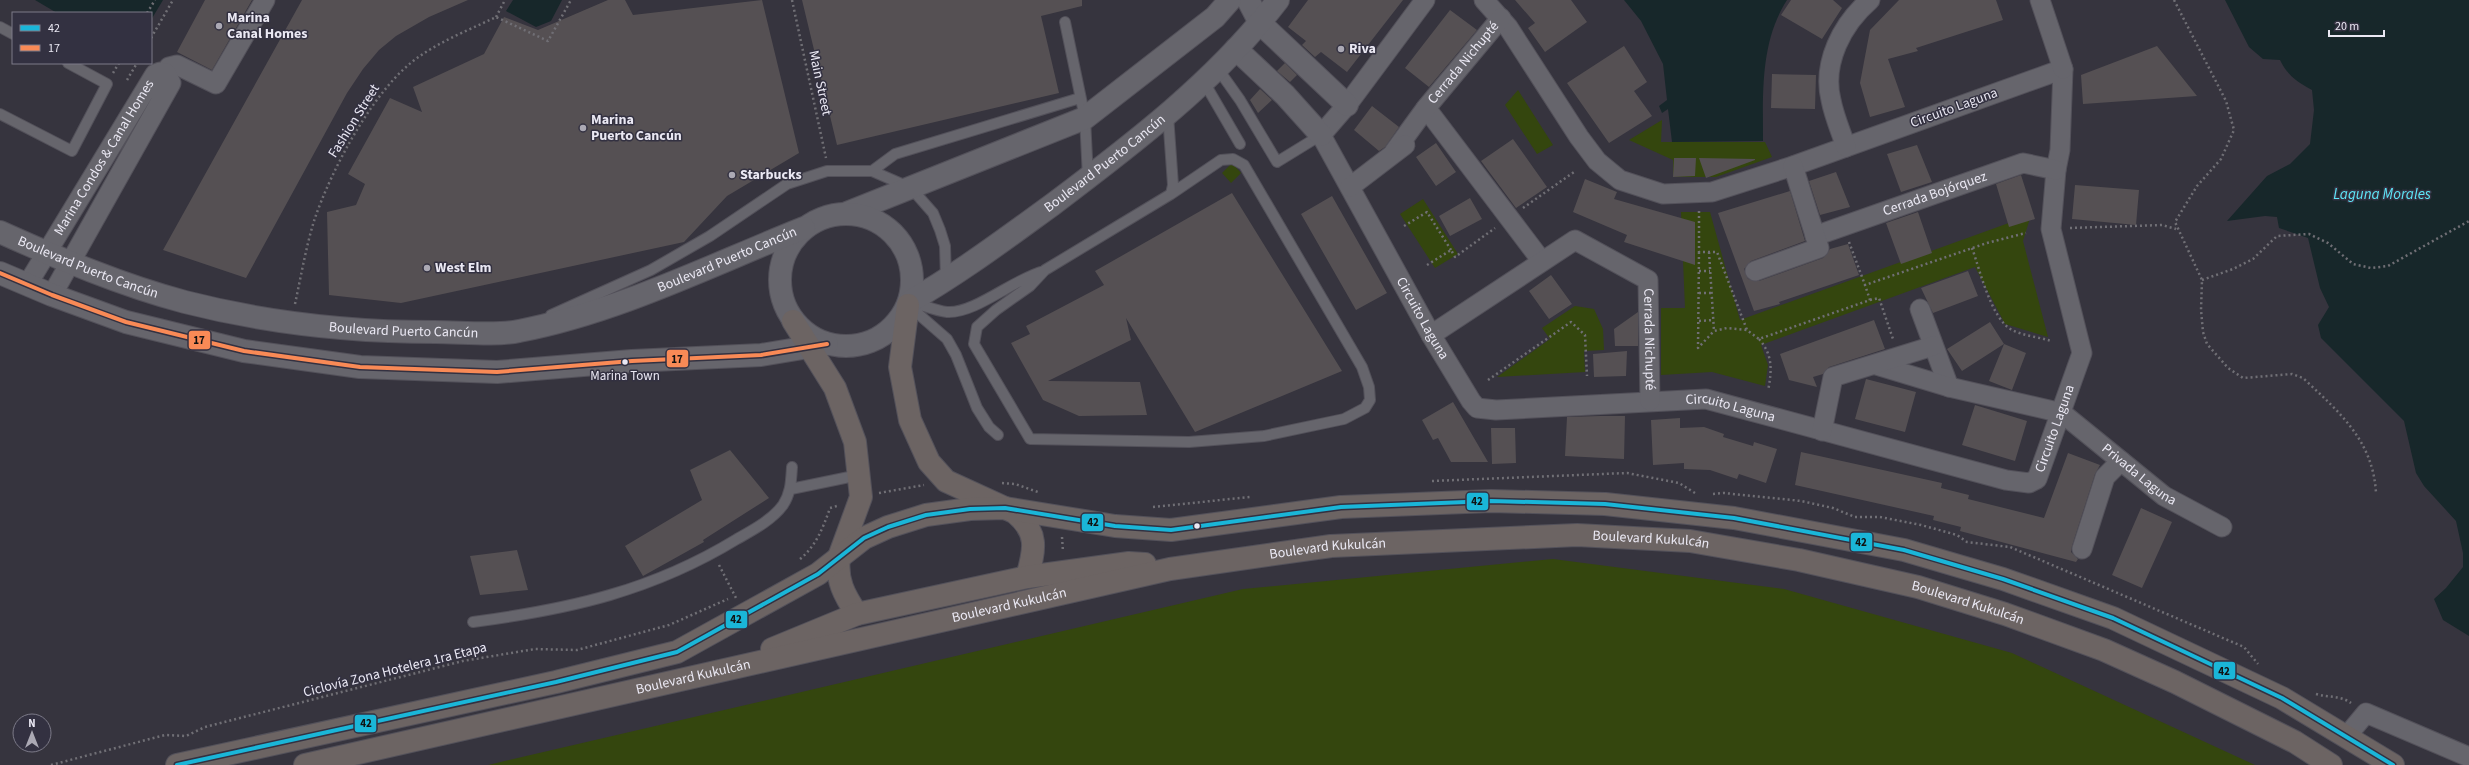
<svg xmlns="http://www.w3.org/2000/svg" width="2469" height="765" viewBox="0 0 2469 765" font-family="'Source Sans 3',sans-serif">
  <style>
    .green { fill: #34460e }
    .water { fill: #17272a }
    .building { fill: #555053 }
    .lines { fill: none; stroke-linecap: round; stroke-linejoin: round }
    .service-casing { stroke: #53515a; stroke-width: 12 }
    .minor-casing { stroke: #53515a; stroke-width: 21 }
    .tertiary-casing { stroke: #53515a; stroke-width: 24 }
    .primary-casing { stroke: #53515a; stroke-width: 24 }
    .path { stroke: #706f75; stroke-width: 2.5; stroke-dasharray: 2 3; stroke-linecap: butt }
    .service { stroke: #66656c; stroke-width: 10 }
    .minor { stroke: #66656c; stroke-width: 19 }
    .tertiary { stroke: #66656c; stroke-width: 22 }
    .primary { stroke: #6c6463; stroke-width: 22 }
    .bus-1-casing { stroke: #333141; stroke-width: 7 }
    .bus-2-casing { stroke: #333141; stroke-width: 7 }
    .bus-1 { stroke: #1ab6d8; stroke-width: 4 }
    .bus-2 { stroke: #f98a56; stroke-width: 4 }
    .poi-dot { fill: #aba9b4; stroke: #333141; stroke-width: 1.5 }
    .bus-dot { fill: #eae8f3; stroke: #333141; stroke-width: 1.5 }
    .labels { text-anchor: middle; dominant-baseline: central; stroke-width: 3; stroke-linejoin: round; paint-order: stroke }
    .bus-label { font-size: 13px; fill: #eae8f3; stroke: #333141 }
    .poi-label { font-size: 14px; font-weight: bold; fill: #eae8f3; stroke: #333141; text-anchor: start }
    .street-label { font-size: 14px; fill: #eae8f3; stroke: #333141 }
    .water-label { font-size: 15px; font-style: italic; fill: #5ee7f9; stroke: #333141 }
    .line-badge { stroke: #333141; stroke-width: 1.5 }
    .pale-badge-label { font-size: 11px; text-anchor: middle; font-weight: bold; fill: #111 }
  </style>
  <rect width="100%" height="100%" fill="#36343e"/>
  <path class="green" d="M 1518,90 L 1553,145 L 1537,154 L 1505,105 Z
    M 1662,120 L 1661,142 L 1765,142 L 1772,157 L 1716,177 L 1673,177 L 1673,160 L 1629,140 Z
    M 1232,163 L 1241,173 L 1231,183 L 1222,173 Z
    M 1423,199 L 1458,254 L 1435,268 L 1400,214 Z
    M 1681,212 L 1710,212 L 1740,320 L 2031,215 L 2023,241 L 2048,337 L 2005,324 L 1975,267 L 1761,345 L 1768,365 L 1765,386 L 1712,372 L 1661,375 L 1661,308 L 1685,308 Z
    M 1575,306 L 1594,309 L 1603,329 L 1604,350 L 1584,351 L 1585,372 L 1497,377 L 1550,339 L 1542,328 Z
    M 1553,559 L 1784,589 L 2012,653 L 2255,765 L 488,765 L 1243,589 Z"/>
  <path class="water" d="M 35,0 L 163,0 L 151,20 L 151,13 L 57,13 Z
    M 513,0 L 562,0 L 551,21 L 536,27 L 506,11 Z
    M 1624,0 L 1787,0 C 1760,42 1763,93 1763,141 L 1672,142 L 1668,109 L 1662,113 L 1659,106 L 1667,100 L 1663,64 L 1641,21 Z
    M 2225,0 L 2469,0 L 2469,636 L 2443,620 L 2434,599 L 2446,588 L 2463,567 L 2463,553 L 2456,521 L 2424,486 L 2416,473 L 2404,421 L 2321,338 L 2318,325 L 2329,307 L 2320,288 L 2308,238 L 2279,228 L 2277,217 L 2265,216 L 2227,221 L 2267,176 L 2290,164 L 2310,144 L 2314,110 L 2312,90 C 2297,82 2287,75 2280,60 L 2263,59 L 2249,47 Z"/>
  <path class="building" d="M 205,0 L 252,0 L 212,70 L 177,52 Z
    M 302,0 L 468,0 L 429,17 L 396,36 L 379,50 L 363,69 L 347,93 L 246,278 L 163,250 Z
    M 608,0 L 625,0 L 633,15 L 762,0 L 799,153 L 727,196 L 684,242 L 401,303 L 329,295 L 327,212 L 356,205 L 365,184 L 348,174 L 390,98 L 422,112 L 413,87 L 484,54 L 504,17 L 538,30 Z
    M 802,0 L 1082,0 L 1082,6 L 1041,16 L 1059,93 L 837,145 Z
    M 1308,0 L 1403,0 L 1347,72 L 1321,52 L 1315,57 L 1302,45 L 1306,41 L 1288,27 Z
    M 1515,0 L 1571,0 L 1587,22 L 1545,52 L 1528,28 L 1535,23 Z
    M 1791,0 L 1833,0 L 1842,8 L 1822,39 L 1781,15 Z
    M 1899,0 L 1996,0 L 2003,20 L 1916,48 L 1918,51 L 1888,59 L 1905,107 L 1870,117 L 1860,83 L 1870,30 Z
    M 1450,10 L 1477,30 L 1429,87 L 1405,68 Z
    M 1624,46 L 1647,82 L 1634,91 L 1652,116 L 1609,143 L 1567,83 Z
    M 2157,46 L 2197,96 L 2083,104 L 2081,75 Z
    M 1285,63 L 1297,75 L 1290,82 L 1277,71 Z
    M 1772,74 L 1816,75 L 1815,109 L 1771,108 Z
    M 1260,89 L 1272,100 L 1258,113 L 1250,100 Z
    M 1372,106 L 1399,127 L 1385,147 L 1379,151 L 1354,130 Z
    M 1513,139 L 1547,187 L 1516,208 L 1481,161 Z
    M 1436,143 L 1456,172 L 1436,186 L 1416,157 Z
    M 1917,145 L 1932,182 L 1901,192 L 1887,154 Z
    M 1674,158 L 1696,158 L 1695,176 L 1673,177 Z
    M 1699,158 L 1755,159 L 1755,160 L 1706,178 Z
    M 1836,172 L 1850,207 L 1820,215 L 1809,181 Z
    M 2021,175 L 2035,219 L 2009,227 L 1996,184 Z
    M 1585,179 L 1617,192 L 1614,199 L 1695,222 L 1695,265 L 1624,242 L 1627,235 L 1573,212 Z
    M 2075,185 L 2139,190 L 2136,225 L 2072,219 Z
    M 1790,191 L 1805,241 L 1751,261 L 1744,269 L 1748,279 L 1759,281 L 1823,258 L 1830,249 L 1848,244 L 1859,275 L 1779,302 L 1780,304 L 1754,311 L 1718,213 Z
    M 1232,193 L 1342,371 L 1195,432 L 1126,318 L 1131,340 L 1048,381 L 1140,382 L 1147,415 L 1079,416 L 1043,400 L 1011,343 L 1030,334 L 1026,326 L 1104,285 L 1095,271 Z
    M 1332,196 L 1387,293 L 1356,310 L 1301,214 Z
    M 1470,198 L 1482,219 L 1450,236 L 1439,216 Z
    M 1918,212 L 1932,253 L 1901,264 L 1886,223 Z
    M 1968,271 L 1978,296 L 1933,313 L 1921,288 Z
    M 1551,275 L 1572,304 L 1549,319 L 1529,291 Z
    M 1638,312 L 1638,346 L 1615,346 L 1614,329 Z
    M 1874,320 L 1885,349 L 1829,367 L 1823,374 L 1813,377 L 1817,387 L 1789,380 L 1780,354 Z
    M 1990,322 L 2004,344 L 1962,371 L 1947,349 Z
    M 2004,344 L 2026,353 L 2012,390 L 1989,381 Z
    M 1627,351 L 1626,376 L 1594,377 L 1593,354 Z
    M 1866,379 L 1916,392 L 1905,432 L 1855,419 Z
    M 1453,402 L 1488,462 L 1451,462 L 1438,438 L 1433,440 L 1422,420 Z
    M 1975,405 L 2027,421 L 2015,461 L 1962,445 Z
    M 1600,416 L 1625,416 L 1624,459 L 1565,456 L 1567,417 Z
    M 1680,418 L 1680,428 L 1704,427 L 1724,434 L 1723,437 L 1753,446 L 1754,442 L 1777,449 L 1766,483 L 1739,474 L 1737,479 L 1710,470 L 1684,469 L 1684,463 L 1653,465 L 1651,420 Z
    M 1491,428 L 1515,428 L 1516,463 L 1492,464 Z
    M 730,450 L 769,498 L 703,540 L 704,542 L 643,576 L 625,546 L 702,500 L 690,470 Z
    M 1801,452 L 1942,483 L 1941,488 L 1969,495 L 1968,499 L 2044,518 L 2068,453 L 2100,465 L 2095,474 L 2072,546 L 2071,552 L 2078,559 L 2076,562 L 1960,531 L 1961,527 L 1933,520 L 1934,516 L 1795,485 Z
    M 2141,508 L 2172,522 L 2142,588 L 2112,575 Z
    M 517,550 L 528,590 L 480,595 L 470,556 Z"/>
  <g class="lines">
    <defs>
      <path id="service" d="M 1065,22 L 1085,118 L 1088,178
        M 0,27 L 13,34
        M 1218,69 L 1240,100 L 1277,162 L 1321,135
        M 1204,82 L 1240,144
        M 0,114 L 72,151 L 107,84 L 68,63
        M 1168,115 L 1173,185 L 1171,194 L 1045,270 L 1030,286 L 996,310 L 977,327 L 974,344 L 1030,439 L 1189,442 L 1264,436 L 1344,419 L 1365,408 L 1370,400 L 1369,387 L 1362,367 L 1244,165 L 1233,159 L 1221,160 L 1171,194
        M 872,171 L 895,154 L 1080,98
        M 911,302 C 923,305 936,311 947,312 C 975,314 1015,278 1044,271
        M 908,305 L 947,339 L 956,355 L 977,408 L 989,427 L 998,435
        M 551,315 L 651,270 L 710,236 L 787,184 L 827,171 L 872,171 L 911,188 L 933,213 L 940,230 L 945,246 L 946,279
        M 791,489 L 859,475
        M 473,622 C 570,609 652,591 737,539 C 753,530 772,520 783,505 C 791,493 791,481 792,467"/>
      <g id="minor">
        <path id="s1" d="M 1425,0 L 1347,105 L 1321,135 L 1431,335 L 1471,401 L 1477,408 L 1496,410 L 1706,399 L 2006,480 L 2029,483 L 2037,479 L 2082,353 L 2051,229 L 2056,170 L 2060,150 L 2063,69 L 1793,166 L 1712,192 L 1663,194 L 1620,180 L 1597,161 L 1579,137 L 1508,27 L 1484,0"/>
        <path d="M 2040,0 L 2063,69"/>
        <path d="M 166,73 L 169,67 L 177,65 L 216,84 L 265,0"/>
        <path d="M 1426,108 L 1541,260"/>
        <path d="M 1846,147 C 1841,132 1834,116 1831,100 C 1822,63 1842,24 1870,0"/>
        <path id="s2" d="M 1394,152 L 1426,108 L 1501,18"/>
        <path d="M 1350,187 L 1405,145"/>
        <path id="s3" d="M 1815,236 L 2023,163 L 2056,170"/>
        <path d="M 1755,271 L 1819,248 L 1793,166"/>
        <path id="s4" d="M 27,285 L 155,74 L 160,72 L 166,73 L 171,83 L 52,295"/>
        <path d="M 1920,309 L 1949,387"/>
        <path id="s5" d="M 1431,335 L 1575,240 L 1648,280 L 1650,401"/>
        <path id="s6" d="M 1876,365 L 1949,387 L 2062,413 L 2164,496 L 2222,527"/>
        <path d="M 1822,431 L 1833,377 L 1933,346"/>
        <path d="M 2082,549 L 2105,477 L 2121,461"/>
        <path d="M 2346,737 L 2366,713 L 2469,757"/>
      </g>
      <g id="tertiary">
        <path d="M 1248,0 L 1260,23 L 1347,105"/>
        <path d="M 1236,49 L 1285,95 L 1321,135"/>
        <path d="M 847,213 L 1085,118 L 1215,17 L 1230,0"/>
        <circle cx="846" cy="280" r="66"/>
        <path id="s7" d="M 0,232 C 60,259 121,285 185,302 C 267,323 351,332 435,332 C 460,332 497,336 519,331 C 618,312 711,265 804,228"/>
        <path d="M 0,273 L 52,295 L 126,322 L 244,351 L 360,367 L 497,372 L 632,361 L 761,355 L 827,344"/>
        <path id="s8" d="M 909,302 C 960,273 1005,239 1052,205 C 1133,144 1216,81 1278,0"/>
      </g>
      <g id="primary">
        <path d="M 908,305 L 900,367 L 910,420 L 929,462 L 946,481 L 1014,512 C 1039,532 1035,549 1027,577"/>
        <path d="M 793,321 L 835,388 L 855,442 L 861,497 L 839,557 C 836,580 844,595 857,614"/>
        <path d="M 772,649 L 857,614 L 1027,577 L 1129,563 L 1145,564"/>
        <path d="M 177,765 L 556,682 L 677,652 L 818,574 L 864,538 L 888,527 L 926,515 L 970,509 L 1005,508 L 1115,526 L 1171,530 L 1341,507 L 1491,501 L 1605,504 L 1734,518 L 1904,550 L 2003,579 L 2113,618 L 2282,698 L 2393,765"/>
        <path id="s9" d="M 305,765 L 1170,569 L 1331,546 L 1577,535 L 1690,541 L 1799,560 L 1918,587 L 2005,614 L 2104,650 L 2175,682 L 2295,742 L 2331,765"/>
      </g>
    </defs>
    <use href="#service" class="service-casing"/>
    <use href="#minor" class="minor-casing"/>
    <use href="#tertiary" class="tertiary-casing"/>
    <use href="#primary" class="primary-casing"/>
    <path class="path" d="M 792,0 L 826,158
      M 2174,0 L 2226,101 L 2234,130 L 2221,159 L 2197,186 L 2175,222 L 2202,280 L 2201,310 L 2203,332 L 2207,344 L 2228,368 L 2243,378 L 2292,374 L 2303,378 C 2339,412 2373,440 2376,493
      M 147,13 L 155,0
      M 496,17 L 505,0
      M 151,38 L 173,0
      M 113,73 L 119,63
      M 127,80 L 137,63
      M 1523,208 L 1574,172
      M 1699,211 L 1699,252 L 1717,252 L 1747,330 L 1759,339 L 1870,300 L 1865,285 L 1987,243 L 2026,233
      M 1404,226 L 1427,212 L 1451,250
      M 2070,228 L 2162,225 L 2176,229
      M 1849,242 L 1865,285
      M 1972,248 C 1980,270 1991,319 2012,330 C 2024,336 2039,337 2051,341
      M 1699,252 L 1698,348 L 1714,331
      M 1709,252 L 1714,331 L 1727,328 L 1747,330
      M 1427,265 L 1451,250 L 1455,257 L 1495,228
      M 1699,271 L 1710,271
      M 2202,280 L 2233,269 L 2253,259 L 2277,236 L 2309,234 L 2328,243 L 2353,264 L 2371,268 L 2388,266 L 2469,221
      M 1699,293 L 1711,293
      M 1870,300 L 1879,298 L 1893,339
      M 295,304 C 301,276 306,247 314,221 C 331,170 375,86 420,56 C 443,40 471,29 496,17 L 548,41 L 571,0
      M 1699,321 L 1713,320
      M 1759,339 C 1773,355 1772,370 1768,391
      M 1488,380 L 1571,322 L 1585,335 L 1587,376
      M 1432,481 L 1627,473 L 1679,483 L 1695,493
      M 1002,483 L 1015,484 L 1038,492
      M 879,493 L 924,485
      M 1713,494 L 1724,493 L 1801,501 L 1833,508 L 1855,517 L 1880,517 L 1921,525 L 1957,535 L 1967,542 L 2010,547 L 2244,647 L 2258,664
      M 1153,507 L 1250,497
      M 1062,537 L 1063,552
      M 800,559 C 816,546 823,528 830,508 L 837,506
      M 719,565 L 736,598
      M 2316,694 C 2329,698 2340,695 2351,703
      M 51,765 L 165,735 L 186,736 L 205,727 L 463,661 L 535,649 L 577,650 L 669,625 L 728,599"/>
    <use href="#service" class="service"/>
    <use href="#minor" class="minor"/>
    <use href="#tertiary" class="tertiary"/>
    <use href="#primary" class="primary"/>
    <defs>
      <path id="bus-1" d="M 177,765 L 556,682 L 677,652 L 818,574 L 864,538 L 888,527 L 926,515 L 970,509 L 1005,508 L 1115,526 L 1171,530 L 1341,507 L 1491,501 L 1605,504 L 1734,518 L 1904,550 L 2003,579 L 2113,618 L 2282,698 L 2393,765"/>
      <path id="bus-2" d="M 0,273 L 52,295 L 126,322 L 244,351 L 360,367 L 497,372 L 632,361 L 761,355 L 827,344"/>
    </defs>
    <use href="#bus-1" class="bus-1-casing"/>
    <use href="#bus-2" class="bus-2-casing"/>
    <use href="#bus-1" class="bus-1"/>
    <use href="#bus-2" class="bus-2"/>
  </g>
  <g class="poi-dot">
    <circle cx="219" cy="26" r="4"/>
    <circle cx="1341" cy="49" r="4"/>
    <circle cx="583" cy="128" r="4"/>
    <circle cx="732" cy="175" r="4"/>
    <circle cx="427" cy="268" r="4"/>
  </g>
  <g class="bus-dot">
    <circle cx="625" cy="362" r="3.5"/>
    <circle cx="1197" cy="526" r="3.5"/>
  </g>
  <g class="labels">
    <g class="bus-label">
      <text x="625" y="376">Marina Town</text>
    </g>
    <g class="poi-label">
      <text x="227" y="18">Marina<tspan x="227" dy="16">Canal Homes</tspan></text>
      <text x="1349" y="49">Riva</text>
      <text x="591" y="120">Marina<tspan x="591" dy="16">Puerto Cancún</tspan></text>
      <text x="740" y="175">Starbucks</text>
      <text x="435" y="268">West Elm</text>
    </g>
    <g class="street-label">
      <text stroke="none"><textPath href="#s2" startOffset="113">Cerrada Nichupté</textPath></text>
      <text transform="translate(820 83) rotate(78)">Main Street</text>
      <text transform="translate(1954 108) rotate(-20)">Circuito Laguna</text>
      <text transform="translate(354 121) rotate(-58)">Fashion Street</text>
      <text stroke="none"><textPath href="#s4" startOffset="149">Marina Condos &amp; Canal Homes</textPath></text>
      <text stroke="none"><textPath href="#s8" startOffset="240">Boulevard Puerto Cancún</textPath></text>
      <text stroke="none"><textPath href="#s3" startOffset="127">Cerrada Bojórquez</textPath></text>
      <text stroke="none"><textPath href="#s7" startOffset="755">Boulevard Puerto Cancún</textPath></text>
      <text stroke="none"><textPath href="#s7" startOffset="95">Boulevard Puerto Cancún</textPath></text>
      <text stroke="none"><textPath href="#s1" startOffset="380">Circuito Laguna</textPath></text>
      <text stroke="none"><textPath href="#s7" startOffset="419">Boulevard Puerto Cancún</textPath></text>
      <text stroke="none"><textPath href="#s5" startOffset="315">Cerrada Nichupté</textPath></text>
      <text stroke="none"><textPath href="#s1" startOffset="740">Circuito Laguna</textPath></text>
      <text stroke="none"><textPath href="#s1" startOffset="1111">Circuito Laguna</textPath></text>
      <text stroke="none"><textPath href="#s6" startOffset="291">Privada Laguna</textPath></text>
      <text stroke="none"><textPath href="#s9" startOffset="1370">Boulevard Kukulcán</textPath></text>
      <text stroke="none"><textPath href="#s9" startOffset="1046">Boulevard Kukulcán</textPath></text>
      <text stroke="none"><textPath href="#s9" startOffset="722">Boulevard Kukulcán</textPath></text>
      <text stroke="none"><textPath href="#s9" startOffset="1694">Boulevard Kukulcán</textPath></text>
      <text transform="translate(395 670) rotate(-14)">Ciclovía Zona Hotelera 1ra Etapa</text>
      <text stroke="none"><textPath href="#s9" startOffset="398">Boulevard Kukulcán</textPath></text>
    </g>
    <g class="water-label">
      <text x="2382" y="194">Laguna Morales</text>
    </g>
  </g>
  <g class="line-badge">
    <rect x="188" y="330" width="23" height="20" rx="4" fill="#f98a56"/>
    <rect x="666" y="349" width="23" height="19" rx="4" fill="#f98a56"/>
    <rect x="1466" y="492" width="23" height="19" rx="4" fill="#1ab6d8"/>
    <rect x="1081" y="513" width="23" height="19" rx="4" fill="#1ab6d8"/>
    <rect x="1850" y="532" width="23" height="20" rx="4" fill="#1ab6d8"/>
    <rect x="725" y="610" width="23" height="19" rx="4" fill="#1ab6d8"/>
    <rect x="2213" y="661" width="23" height="19" rx="4" fill="#1ab6d8"/>
    <rect x="354" y="714" width="23" height="19" rx="4" fill="#1ab6d8"/>
  </g>
  <g class="pale-badge-label">
    <text x="199" y="344">17</text>
    <text x="677" y="363">17</text>
    <text x="1477" y="505">42</text>
    <text x="1093" y="526">42</text>
    <text x="1861" y="546">42</text>
    <text x="736" y="623">42</text>
    <text x="2224" y="675">42</text>
    <text x="366" y="727">42</text>
  </g>
  <rect x="12" y="12" width="140" height="52" fill="#333141" stroke="#7c7a88"/>
  <rect x="20" y="25" width="20" height="6" fill="#1ab6d8" stroke="#7c7a88"/>
  <text x="48" y="32" font-size="12" fill="#eae8f3">42</text>
  <rect x="20" y="45" width="20" height="6" fill="#f98a56" stroke="#7c7a88"/>
  <text x="48" y="52" font-size="12" fill="#eae8f3">17</text>
  <g transform="translate(32 733)"><circle r="19" fill="#333141" stroke="#7c7a88"/>
  <path d="M0-3L7 15L0 10L-7 15Z" fill="#aba9b4"/>
  <text y="-6" font-size="11" font-weight="bold" text-anchor="middle" fill="#eae8f3">N</text>
  </g>
  <path d="M2329 30v6h55v-6" fill="none" stroke="#eae8f3" stroke-width="2"/>
  <text x="2335" y="30" font-size="12" fill="#eae8f3" stroke="#333141" stroke-width="3" paint-order="stroke">20 m</text>
</svg>
